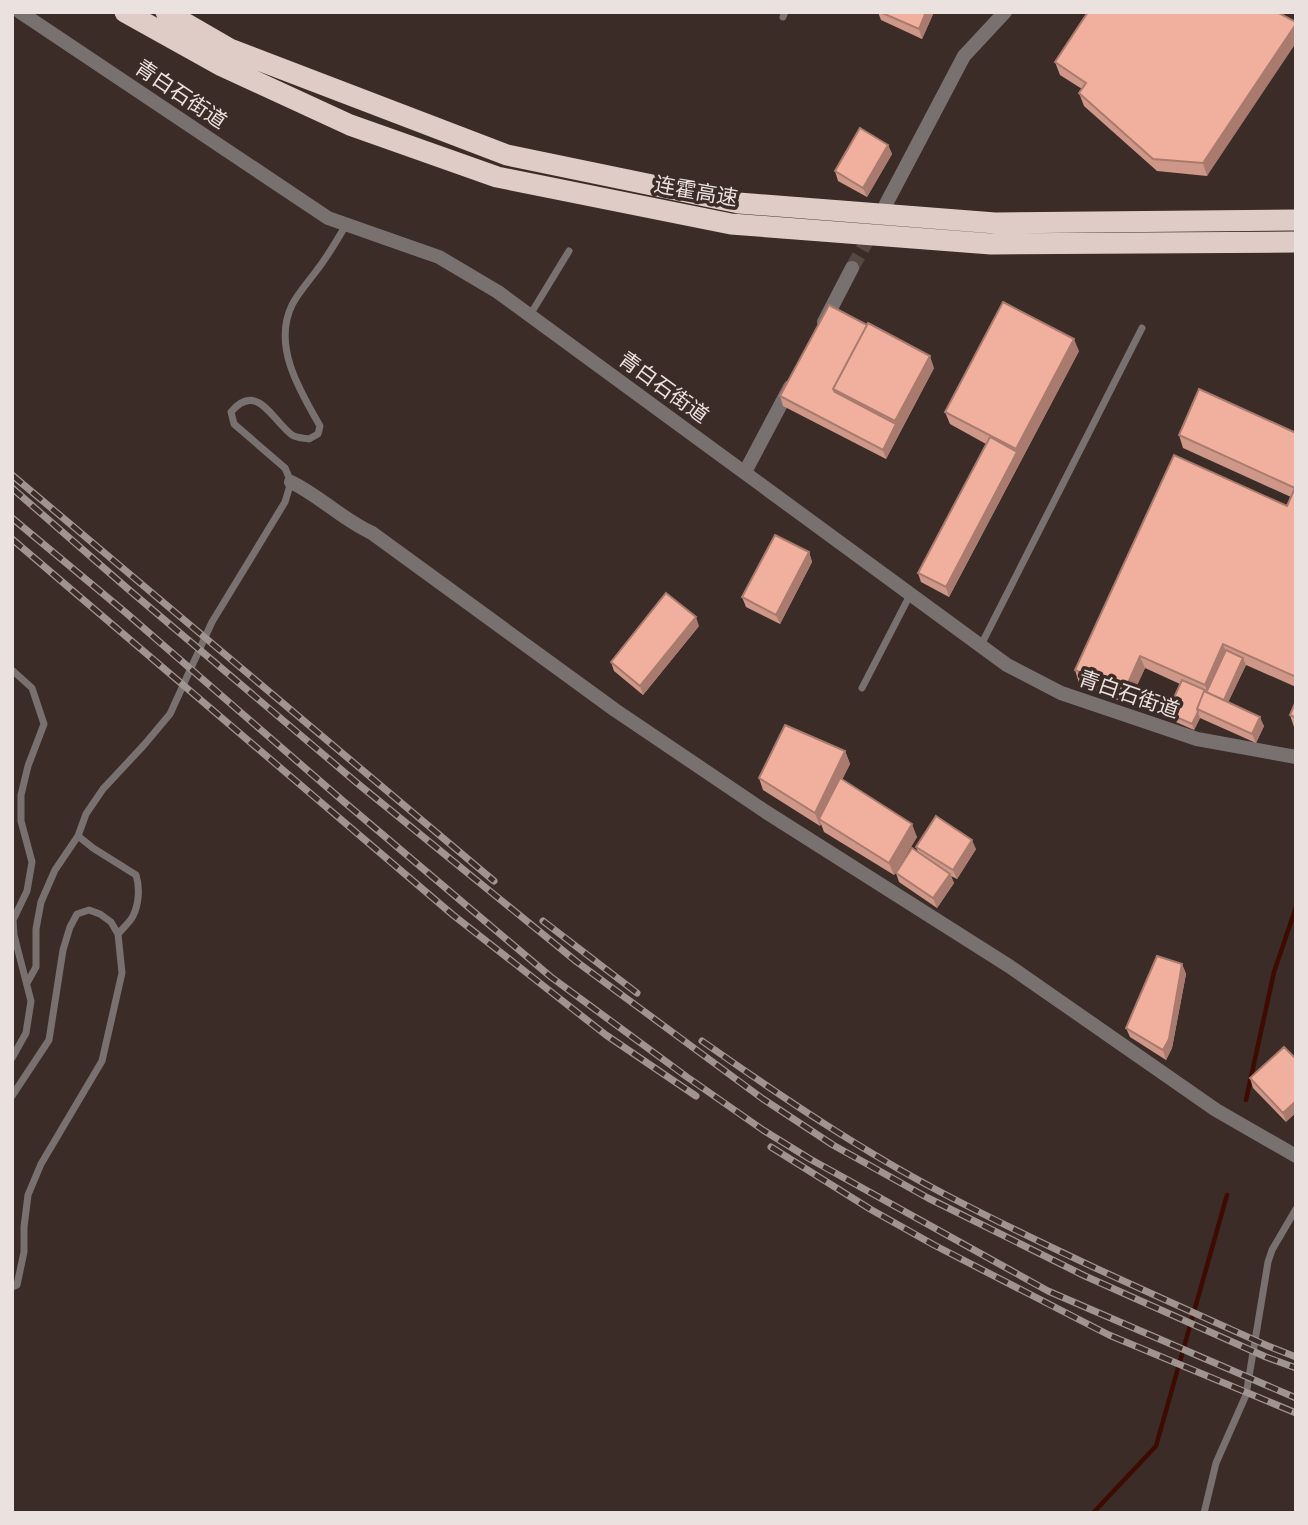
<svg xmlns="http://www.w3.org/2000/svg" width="1308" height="1525" viewBox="0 0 1308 1525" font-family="'Public Sans','Noto Sans SC',sans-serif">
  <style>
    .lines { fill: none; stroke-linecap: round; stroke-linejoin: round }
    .stream { stroke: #3d0b00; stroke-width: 4.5 }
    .minor-tunnel { stroke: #554743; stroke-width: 14; stroke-dasharray: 14 7; stroke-linecap: butt }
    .service { stroke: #79716f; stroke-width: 7 }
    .minor { stroke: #79716f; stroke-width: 14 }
    .tertiary { stroke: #79716f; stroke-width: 14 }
    .motorway { stroke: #dfccc6; stroke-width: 21 }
    .rail-casing { stroke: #a09491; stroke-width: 7 }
    .rail { stroke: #3b2c28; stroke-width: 4.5; stroke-dasharray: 13; stroke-linecap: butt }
    .wall { fill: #cf9787 }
    .shaded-wall { fill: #a97b6e }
    .building { fill: #f1b09d; stroke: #a97b6e; stroke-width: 2 }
    .labels { text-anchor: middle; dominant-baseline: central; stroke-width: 7; stroke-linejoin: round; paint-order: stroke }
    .street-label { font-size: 21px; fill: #ebe2df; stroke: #3b2c28 }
  </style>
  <rect width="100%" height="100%" fill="#3b2c28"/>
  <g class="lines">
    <path class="stream" d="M 1246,1100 L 1274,972 L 1296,907
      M 1093,1513 L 1156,1446 L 1227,1195"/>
    <path class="minor-tunnel" d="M 852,268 L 873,230"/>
    <path class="service" d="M 783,17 L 785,12
      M 530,315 L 569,251
      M 981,645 L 1142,328
      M 12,670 L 32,688 L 44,724 L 28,766 L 21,795 L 21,821 L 32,862 L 27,891 L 13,920 L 14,935 L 31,1001 L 26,1033 L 12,1058
      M 862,688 L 910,595
      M 78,836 L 93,848 L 136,875 C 140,887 139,904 133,916 C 130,922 123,928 118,934
      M 27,983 L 36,967 L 36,929 L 41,902 L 55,870 L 78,836 L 86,814 L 103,789 L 144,745 L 170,714 L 212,622 L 285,502 L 291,482 L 285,468 L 234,424 L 231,412 C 257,381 272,420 292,435 C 297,438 303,438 309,439 L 318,434 L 320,426 C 300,391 272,346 292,305 C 298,293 309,281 317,270 C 328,256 337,240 346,225
      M 12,1096 L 49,1040 L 63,950 L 70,927 L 77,914 L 89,910 L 100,914 L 111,922 L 118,934 L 122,973 L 102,1061 L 41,1164 L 28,1195 L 24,1227 L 24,1252 L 17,1285 L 12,1287
      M 1204,1513 L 1216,1463 L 1246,1395 L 1268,1262 L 1272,1250 L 1296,1209"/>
    <path class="minor" d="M 886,204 L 964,56 L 1005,12
      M 824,322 L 852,268
      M 745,472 L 790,387
      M 291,482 C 320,496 343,520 372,533 L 615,710 L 766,812 L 1009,966 L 1216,1110 L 1296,1156"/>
    <path class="tertiary" d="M 20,12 L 328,218 L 439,257 L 498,292 L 1007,665 L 1061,693 L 1197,739 L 1296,757"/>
    <path class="motorway" d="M 125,12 L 222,66 L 350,125 L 497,177 L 731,224 L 991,244 L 1296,242
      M 166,12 L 230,49 L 507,155 L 739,203 L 995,223 L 1296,220"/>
    <defs>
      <path id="rail" d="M 12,475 L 494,881
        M 12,488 L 128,589 L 357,783 L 577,962 L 763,1099 L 833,1145 L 928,1198 L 1085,1276 L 1266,1357 L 1296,1368
        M 12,518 L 125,612 L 343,801 L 551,977 L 687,1077 L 763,1130 L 810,1159 L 1048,1291 L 1296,1398
        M 12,539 L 453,915 L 606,1035 L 696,1096
        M 543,921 L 637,993
        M 702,1041 C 782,1097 863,1152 950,1197 C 1054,1251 1161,1298 1268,1346 L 1296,1357
        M 771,1147 L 870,1209 L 934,1245 L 1109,1335 L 1296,1413"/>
    </defs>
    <use href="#rail" class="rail-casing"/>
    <use href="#rail" class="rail"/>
  </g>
  <path class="wall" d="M 878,12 L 934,12 L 922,39 L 881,20 Z
    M 1277,12 L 1207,176 L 1157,171 L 1084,106 L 1079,93 L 1082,89 L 1060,75 L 1055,62 Z
    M 888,145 L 892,154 L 867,197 L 838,181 L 835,171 Z
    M 1079,351 L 949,597 L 921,582 L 918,573 L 986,444 L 950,424 L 945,412 Z
    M 934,368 L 886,459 L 783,406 L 780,396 Z
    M 1296,433 L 1296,687 L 1246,665 L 1228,702 L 1264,726 L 1256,743 L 1200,718 L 1194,730 L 1169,719 L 1167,713 L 1180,684 L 1145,668 L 1128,705 L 1079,683 L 1075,670 L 1287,506 L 1291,497 L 1183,448 L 1179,435 Z
    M 809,552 L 812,562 L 780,624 L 746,607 L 742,597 Z
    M 699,626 L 643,695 L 614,671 L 611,662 Z
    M 1296,701 L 1296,728 L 1294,727 L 1290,715 Z
    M 845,751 L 850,764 L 842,779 L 917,837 L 894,875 L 824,832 L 821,824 L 820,826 L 763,790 L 759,778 Z
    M 916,847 L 976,849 L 957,879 L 951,876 L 954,883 L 937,908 L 899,882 L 896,873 L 918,852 Z
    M 1182,964 L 1186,974 L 1172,1048 L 1166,1060 L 1130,1037 L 1126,1028 Z
    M 1284,1047 L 1286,1122 L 1253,1088 L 1250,1078 Z"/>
  <path class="shaded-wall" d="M 926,12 L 934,12 L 922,39 L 919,29 Z
    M 1296,24 L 1296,43 L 1207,176 L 1203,163 Z
    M 888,145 L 892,154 L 867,197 L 863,188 Z
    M 1074,339 L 1079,351 L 949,597 L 946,587 L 1017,452 L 1016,449 Z
    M 930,356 L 934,368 L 886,459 L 883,450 L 896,424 L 895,421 Z
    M 809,552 L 812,562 L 780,624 L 776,615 Z
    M 696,617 L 699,626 L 643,695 L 640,686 Z
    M 1223,644 L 1228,657 L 1209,697 L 1205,685 Z
    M 1140,656 L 1145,668 L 1128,705 L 1124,692 Z
    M 1243,658 L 1246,665 L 1225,709 L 1223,703 Z
    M 1198,712 L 1200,718 L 1194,730 L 1192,724 Z
    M 1260,717 L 1264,726 L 1256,743 L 1252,734 Z
    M 845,751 L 850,764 L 822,821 L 819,819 L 821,824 L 820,826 L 815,813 Z
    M 912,824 L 917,837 L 894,875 L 889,863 Z
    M 972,840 L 976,849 L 957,879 L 953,870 Z
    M 950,874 L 954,883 L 937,908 L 933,898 Z
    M 1182,964 L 1186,974 L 1172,1048 L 1166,1060 L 1163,1050 Z
    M 1296,1101 L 1296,1113 L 1286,1122 L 1283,1113 Z"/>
  <path class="building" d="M 880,12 L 926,12 L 919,29 Z
    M 1088,12 L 1277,12 L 1296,22 L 1296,24 L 1203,163 L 1153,159 L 1079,93 L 1086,83 L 1055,62 Z
    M 860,128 L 888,145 L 863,188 L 835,171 Z
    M 1003,302 L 1074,339 L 1016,449 L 945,412 Z
    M 829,305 L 867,325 L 833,389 L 835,392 L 896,424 L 883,450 L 780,396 Z
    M 868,323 L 930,356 L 895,421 L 833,389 Z
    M 1199,389 L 1296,433 L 1296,677 L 1223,644 L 1205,685 L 1140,656 L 1124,692 L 1075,670 L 1174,455 L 1287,506 L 1295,488 L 1179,435 Z
    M 990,437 L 1017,452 L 946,587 L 918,573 Z
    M 775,535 L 809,552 L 776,615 L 742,597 Z
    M 666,593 L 696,617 L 640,686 L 611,662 Z
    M 1226,650 L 1243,658 L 1224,700 L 1204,691 L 1197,709 L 1198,712 L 1192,724 L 1167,713 L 1182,680 L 1207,691 Z
    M 1204,691 L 1260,717 L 1252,734 L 1197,709 Z
    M 1296,701 L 1296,718 L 1290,715 Z
    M 785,725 L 845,751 L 815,813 L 759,778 Z
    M 840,778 L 912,824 L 889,863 L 819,819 Z
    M 936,816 L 972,840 L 953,870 L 916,847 Z
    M 912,848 L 950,874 L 933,898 L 896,873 Z
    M 1157,956 L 1182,964 L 1169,1039 L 1163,1050 L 1126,1028 Z
    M 1284,1047 L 1296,1059 L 1296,1101 L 1283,1113 L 1250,1078 Z"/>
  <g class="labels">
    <g class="street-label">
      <text transform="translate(181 94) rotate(34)">青白石街道</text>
      <text transform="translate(696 191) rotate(10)">连霍高速</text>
      <text transform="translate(664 387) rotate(36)">青白石街道</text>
      <text transform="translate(1129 694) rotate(19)">青白石街道</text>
    </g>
  </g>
  <rect width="1308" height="1525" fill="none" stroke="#ebe2df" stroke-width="28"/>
</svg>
